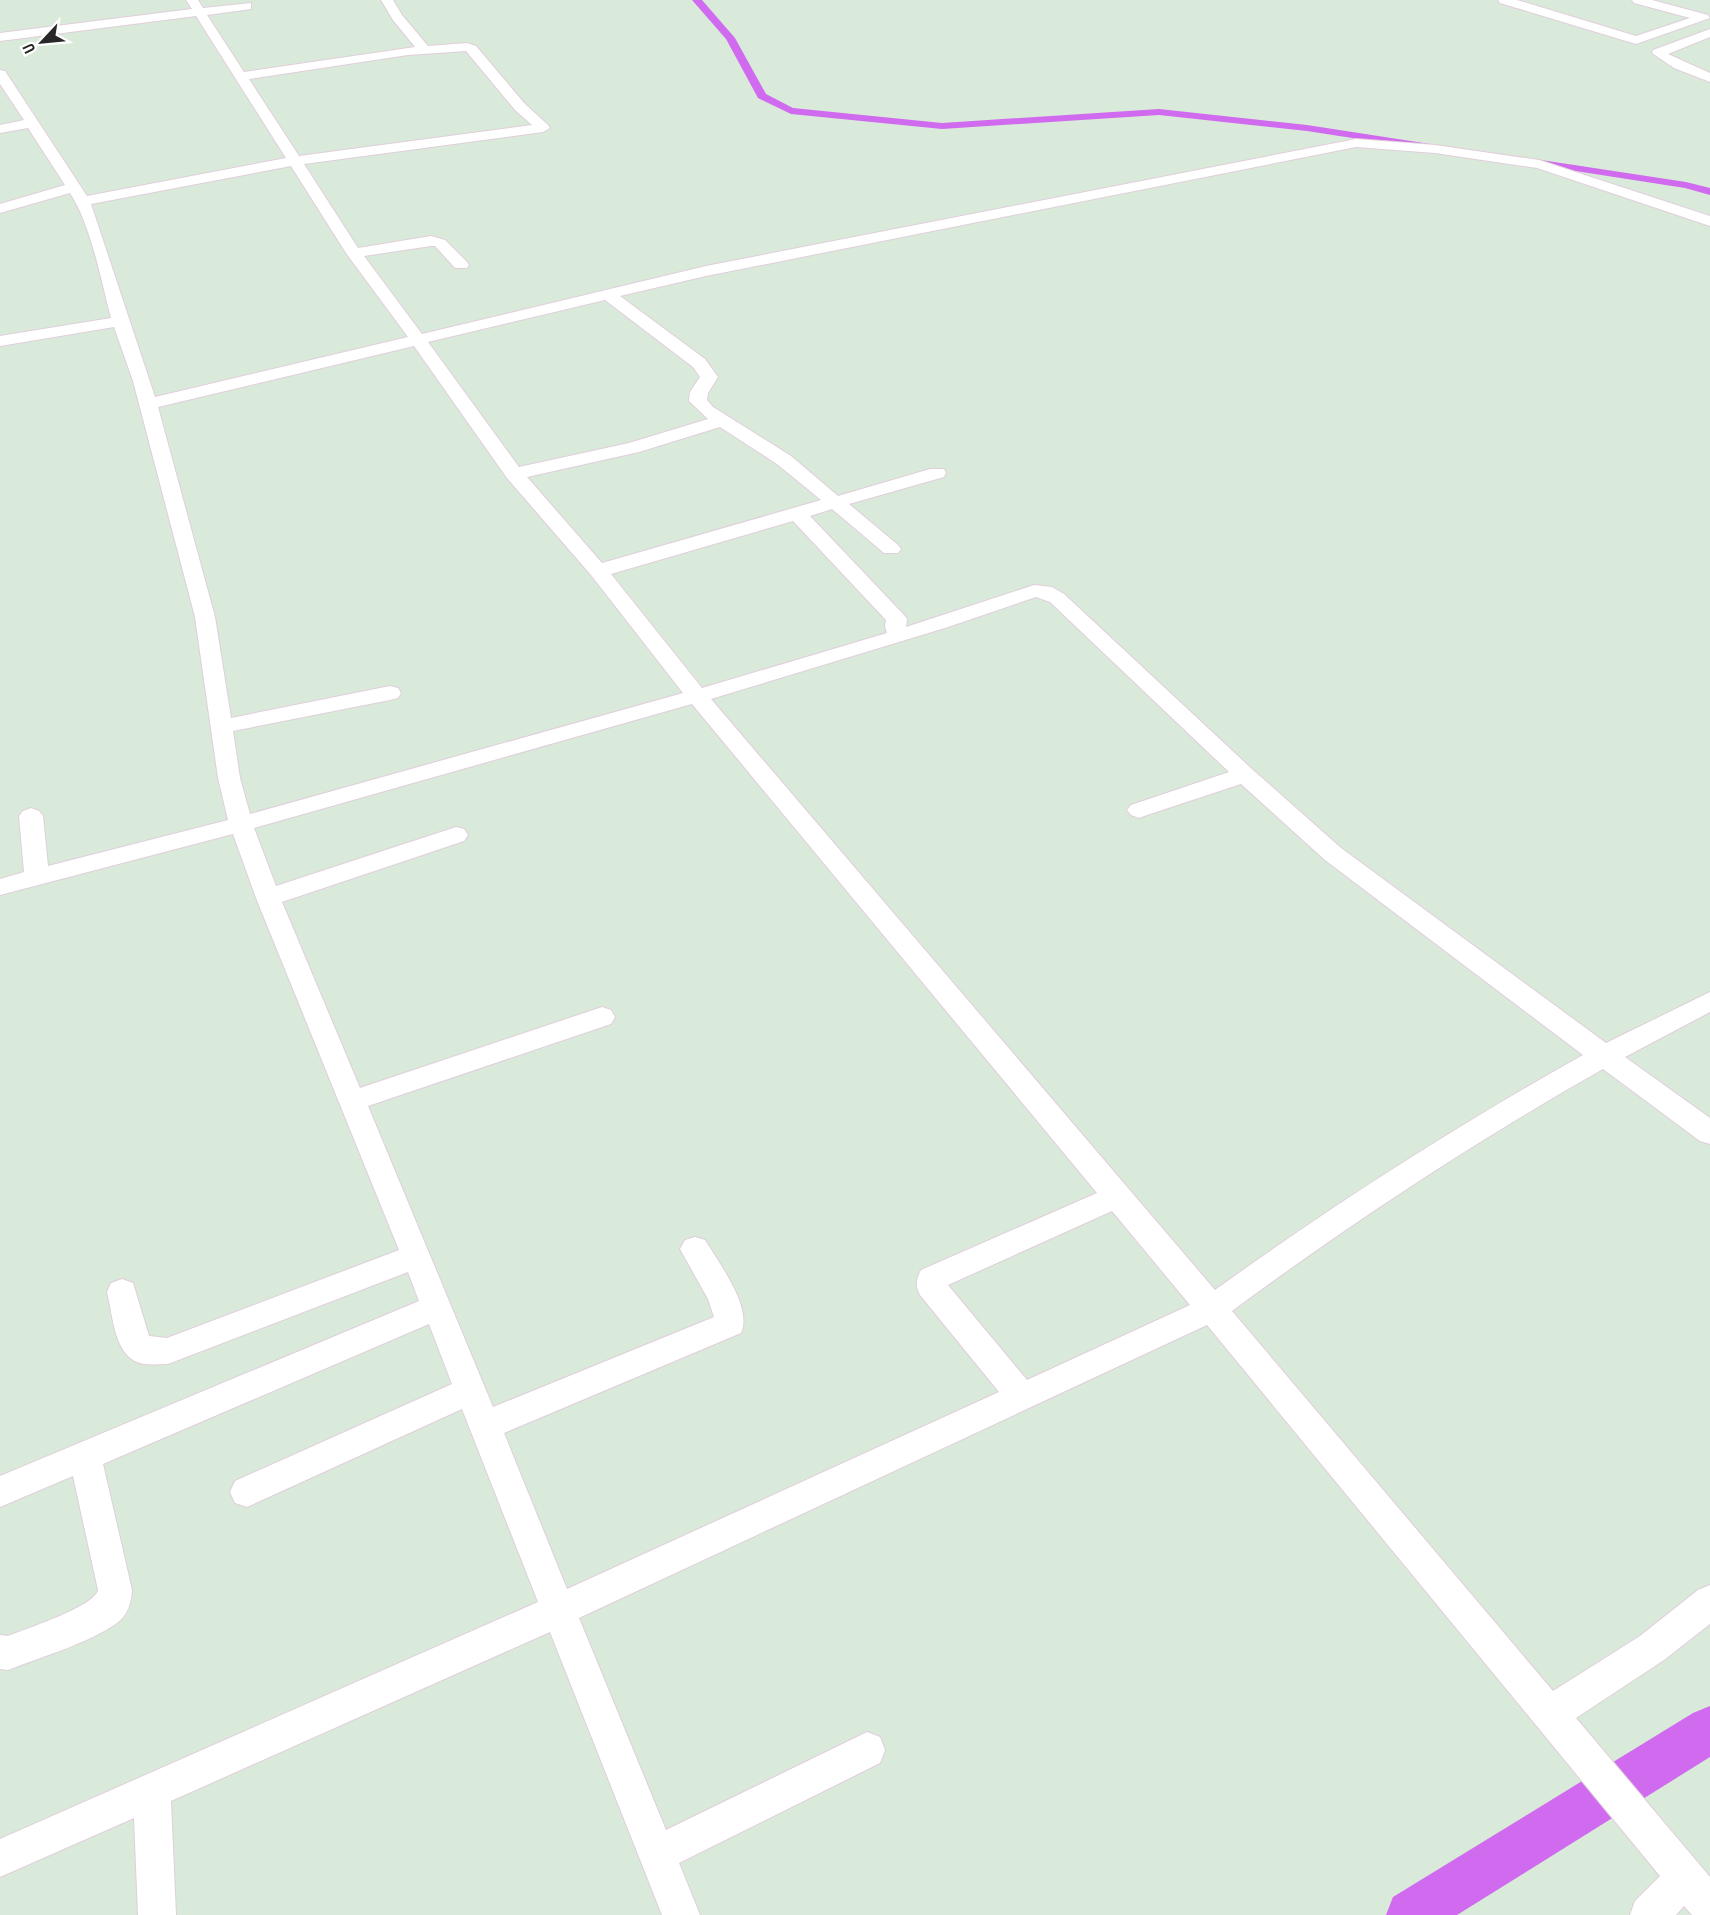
<svg xmlns="http://www.w3.org/2000/svg" width="1710" height="1915" viewBox="0 0 1710 1915" font-family="'PT Sans Narrow',sans-serif">
  <style>
    .lines { fill: none; stroke-linecap: round; stroke-linejoin: round }
    .canal { fill: #d06aee; fill-rule: evenodd }
    .river { fill: #d06aee; fill-rule: evenodd }
    .minor-casing { stroke: #e1cedb; stroke-width: 2 }
    .minor { fill: #fff; fill-rule: evenodd }
  </style>
  <rect width="100%" height="100%" fill="#d9eada"/>
  <g class="lines">
    <path class="canal" d="M 692,0 L 702,0 L 735,38 L 766,94 L 793,108 L 942,123 L 1159,109 L 1307,125 L 1430,144 L 1435,147 L 1430,150 L 1307,131 L 1159,115 L 942,129 L 791,114 L 758,98 L 726,39 Z
      M 1528,158 L 1686,182 L 1710,188 L 1710,195 L 1685,188 L 1524,163 L 1524,159 Z"/>
    <path class="river" d="M 1710,1706 L 1710,1757 L 1457,1915 L 1386,1915 L 1393,1897 L 1693,1713 Z"/>
    <defs>
      <path id="minor" d="M 186,0 L 198,0 L 203,8 L 251,3 L 251,9 L 207,15 L 244,72 L 415,47 L 393,20 L 381,0 L 393,0 L 402,15 L 428,46 L 467,43 L 476,46 L 525,104 L 548,125 L 550,128 L 543,132 L 304,164 L 358,248 L 431,236 L 445,240 L 467,262 L 469,265 L 467,268 L 455,268 L 435,246 L 431,246 L 364,256 L 422,334 L 706,266 L 1356,139 L 1435,145 L 1539,160 L 1710,216 L 1710,226 L 1537,168 L 1435,153 L 1356,147 L 706,276 L 620,296 L 705,359 L 718,377 L 708,393 L 707,400 L 713,407 L 791,456 L 838,496 L 930,469 L 944,469 L 946,473 L 944,477 L 849,504 L 898,545 L 901,549 L 898,553 L 884,553 L 832,509 L 810,516 L 904,615 L 907,619 L 906,627 L 1034,585 L 1052,587 L 1064,594 L 1253,770 L 1341,848 L 1606,1043 L 1710,992 L 1710,1012 L 1625,1057 L 1710,1118 L 1710,1144 L 1700,1141 L 1603,1069 C 1474,1142 1351,1223 1232,1311 L 1553,1691 L 1640,1636 L 1698,1590 L 1710,1585 L 1710,1624 L 1664,1660 L 1576,1718 L 1710,1877 L 1710,1915 L 1692,1915 L 1684,1906 L 1676,1915 L 1630,1915 L 1635,1901 L 1660,1876 L 1207,1325 L 579,1618 L 666,1830 L 867,1732 L 880,1737 L 885,1750 L 880,1763 L 679,1863 L 700,1915 L 662,1915 L 550,1632 L 171,1801 L 176,1915 L 138,1915 L 134,1818 L 0,1877 L 0,1839 L 538,1602 L 462,1409 L 247,1507 L 235,1503 L 230,1492 L 235,1481 L 452,1384 L 429,1324 L 103,1464 L 132,1590 C 131,1603 128,1615 117,1623 C 91,1642 39,1658 8,1670 L 0,1669 L 0,1635 L 8,1636 C 25,1629 94,1607 98,1590 L 73,1476 L 0,1507 L 0,1476 L 419,1301 L 408,1272 L 168,1364 C 160,1364 152,1365 144,1364 C 114,1360 113,1315 107,1292 L 111,1283 L 122,1279 L 133,1283 L 149,1336 L 167,1338 L 399,1250 L 256,898 L 233,834 L 0,895 L 0,879 L 24,872 L 19,816 L 23,811 L 31,808 L 39,811 L 43,816 L 48,866 L 228,820 L 218,778 L 195,617 L 133,381 L 114,327 L 0,346 L 0,336 L 111,318 C 101,280 91,225 70,193 L 0,213 L 0,204 L 65,185 L 28,128 L 0,133 L 0,125 L 24,120 L 0,84 L 0,70 L 5,71 L 87,196 L 286,158 L 196,16 L 0,41 L 0,33 L 192,9 ZM 466,51 L 515,110 L 532,125 L 299,156 L 249,79 L 408,55 ZM 291,166 L 346,253 L 408,337 L 155,397 L 91,204 ZM 605,300 L 693,367 L 700,377 L 690,392 L 689,401 L 708,419 L 629,443 L 519,467 L 428,342 ZM 414,346 L 507,478 L 591,575 L 683,693 L 250,814 L 240,778 L 233,731 L 390,700 L 398,698 L 401,693 L 398,688 L 390,686 L 231,718 L 215,617 L 158,407 ZM 720,427 L 777,464 L 821,500 L 602,563 L 527,477 L 639,452 ZM 793,521 L 886,620 L 885,626 L 887,633 L 702,688 L 611,574 ZM 1036,597 L 1050,602 L 1229,772 L 1131,805 L 1127,810 L 1131,815 L 1139,818 L 1147,815 L 1241,784 L 1325,860 L 1583,1055 C 1456,1126 1333,1205 1215,1290 L 711,699 L 945,628 ZM 692,704 L 1097,1193 L 921,1270 C 916,1280 915,1285 920,1295 L 999,1392 L 567,1589 L 504,1433 L 741,1333 C 753,1308 719,1263 705,1240 L 695,1237 L 685,1240 L 680,1249 L 708,1299 L 714,1317 L 493,1407 L 368,1106 L 611,1024 L 615,1017 L 611,1010 L 602,1007 L 360,1088 L 282,902 L 464,841 L 468,835 L 464,829 L 456,827 L 276,886 L 254,828 ZM 1112,1211 L 1190,1305 L 1027,1380 L 948,1285 Z
        M 1498,0 L 1517,0 L 1636,36 L 1690,18 L 1634,3 L 1632,0 L 1652,0 L 1708,15 L 1710,18 L 1636,44 L 1500,3 Z
        M 1710,29 L 1710,37 L 1668,54 L 1710,73 L 1710,82 L 1674,68 L 1652,53 L 1653,50 Z"/>
    </defs>
    <use href="#minor" class="minor-casing"/>
    <use href="#minor" class="minor"/>
  </g>
  <g transform="translate(42 42) rotate(244)" stroke="#ffffff" stroke-width="4.5" paint-order="stroke">
  <path d="M0-4.5L10 22L0 15L-10 22Z" fill="#282828"/>
  <text y="-9" font-size="16" font-weight="bold" text-anchor="middle" fill="#282828">U</text>
  </g>
</svg>
